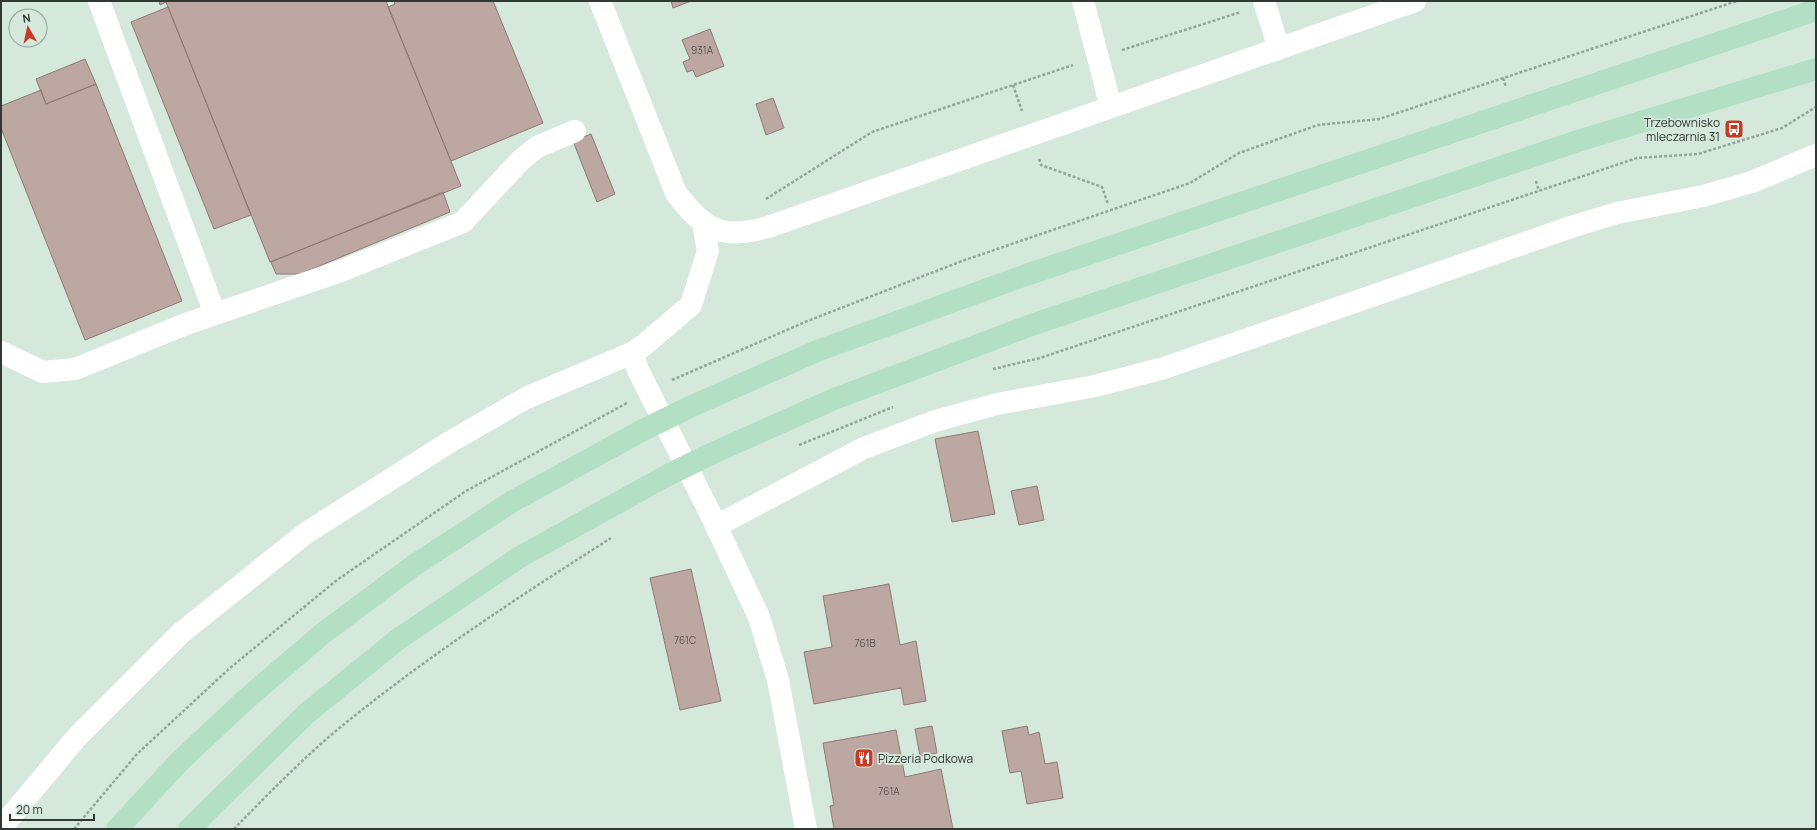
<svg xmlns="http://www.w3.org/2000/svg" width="1817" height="830" viewBox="0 0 1817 830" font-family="Manrope,sans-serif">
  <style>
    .building { fill: #bda7a2; stroke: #8e7975 }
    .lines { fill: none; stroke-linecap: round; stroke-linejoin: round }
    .path { stroke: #95a49b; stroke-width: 2.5; stroke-dasharray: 3 2; stroke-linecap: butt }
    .minor { stroke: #fff; stroke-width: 22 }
    .major { stroke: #b3e0c5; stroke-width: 22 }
    .labels { text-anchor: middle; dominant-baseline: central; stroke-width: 3.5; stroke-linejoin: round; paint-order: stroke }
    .number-label { font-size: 10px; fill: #53544f }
    .poi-label { font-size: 12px; fill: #303833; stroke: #d5e8dc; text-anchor: end }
  </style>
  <rect width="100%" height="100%" fill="#d5e8dc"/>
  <path class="building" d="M 159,1 L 386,1 L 461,186 L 270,262 L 166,2 L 160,5 Z
    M 394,1 L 493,1 L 543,123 L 451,161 L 388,7 L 395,4 Z
    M 671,1 L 691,1 L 673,8 Z
    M 168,7 L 251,215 L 214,229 L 131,22 Z
    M 710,29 L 724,66 L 696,77 L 693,70 L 687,72 L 683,62 L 690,59 L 682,40 Z
    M 85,59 L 96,84 L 46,104 L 36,79 Z
    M 96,84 L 182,301 L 85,340 L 1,128 L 1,106 L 41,90 L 46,104 Z
    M 773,98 L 784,128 L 766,135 L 756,104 Z
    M 591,134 L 615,194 L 597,202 L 573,141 Z
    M 443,192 L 450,212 L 300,274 L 276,274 L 271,262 Z
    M 978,431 L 995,514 L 952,522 L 935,439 Z
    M 1037,486 L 1044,520 L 1019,525 L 1011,491 Z
    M 691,569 L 721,701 L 680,710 L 650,578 Z
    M 889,584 L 900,645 L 916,641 L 926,701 L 904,705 L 901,688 L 814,704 L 804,652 L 832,647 L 823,596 Z
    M 932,726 L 937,753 L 920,756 L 915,729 Z
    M 1027,726 L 1029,735 L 1039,732 L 1045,764 L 1057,762 L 1063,798 L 1027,804 L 1021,771 L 1010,773 L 1002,731 Z
    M 896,730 L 905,777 L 941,769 L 953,829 L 834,829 L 830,806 L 834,805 L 823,743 Z"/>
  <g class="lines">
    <path class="path" d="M 1122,50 L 1241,12
      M 1503,78 L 1506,87
      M 1013,85 L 1022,111
      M 1039,159 L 1041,165 L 1102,187 L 1108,204
      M 1536,181 L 1539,191
      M 766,199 L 872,132 L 1073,65
      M 993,369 L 1040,358 L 1637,158 L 1698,154 L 1782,128 L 1816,107
      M 672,380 L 805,322 L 962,261 L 1190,183 L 1239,153 L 1318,125 L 1379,119 L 1737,1
      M 799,445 L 893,407
      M 74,829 L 137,754 L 230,668 L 337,580 L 466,491 L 627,403
      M 234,829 C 270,792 307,754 348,721 C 431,654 520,596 611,538"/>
    <path class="minor" d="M 99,1 L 215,314
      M 600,1 L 676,193 C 704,230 721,240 768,227 L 1415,1
      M 1083,1 L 1111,107
      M 1264,1 L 1279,49
      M 1,352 L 43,372 L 75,369 L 186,324 L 341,271 L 463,222 L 520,161 L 537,147 L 575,131
      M 632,353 L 638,370 L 711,515 L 759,617 L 778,680 L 806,829
      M 716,526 L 864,448 L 935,421 L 997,404 L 1095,386 L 1164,368 L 1571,227 L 1617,213 L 1703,196 L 1752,182 L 1816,155
      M 1,828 L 76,738 L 181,633 L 306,533 L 448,443 L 526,398 L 632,353 L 644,345 L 691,305 L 708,251 L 703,223"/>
    <path class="major" d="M 117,829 L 180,761 L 245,700 L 322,634 L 413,566 L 513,501 L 643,430 L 692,406 L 817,351 L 1026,275 L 1816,10
      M 189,829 L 306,714 L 397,640 L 518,558 L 666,476 L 713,453 L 834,399 L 1037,323 L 1581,140 L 1816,69"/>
  </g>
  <defs>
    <symbol id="bus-square" viewBox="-11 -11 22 22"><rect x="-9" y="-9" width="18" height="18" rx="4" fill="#c63a23" stroke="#d5e8dc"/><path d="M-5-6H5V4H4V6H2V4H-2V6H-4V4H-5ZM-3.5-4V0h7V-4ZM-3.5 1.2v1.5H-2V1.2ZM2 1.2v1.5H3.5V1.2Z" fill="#fff"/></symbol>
    <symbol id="restaurant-square" viewBox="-11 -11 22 22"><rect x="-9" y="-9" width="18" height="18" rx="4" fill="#c63a23" stroke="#d5e8dc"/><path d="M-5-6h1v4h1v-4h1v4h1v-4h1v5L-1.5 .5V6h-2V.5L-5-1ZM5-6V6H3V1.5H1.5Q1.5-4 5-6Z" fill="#fff"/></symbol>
  </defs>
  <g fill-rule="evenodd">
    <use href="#bus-square" x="1723" y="118" width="22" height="22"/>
    <use href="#restaurant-square" x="853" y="747" width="22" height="22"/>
  </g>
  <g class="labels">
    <g class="number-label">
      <text x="702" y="50">931A</text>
      <text x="685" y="640">761C</text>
      <text x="865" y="643">761B</text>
      <text x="889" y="791">761A</text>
    </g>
    <g class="poi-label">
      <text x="1720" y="122">Trzebownisko<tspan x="1720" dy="14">mleczarnia 31</tspan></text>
      <text x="878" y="758" text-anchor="start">Pizzeria Podkowa</text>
    </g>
  </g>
  <rect width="1817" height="830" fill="none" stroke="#303833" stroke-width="4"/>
  <g transform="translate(28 28) rotate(351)"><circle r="19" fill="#d5e8dc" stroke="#93a298"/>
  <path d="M0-3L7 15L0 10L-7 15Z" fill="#c63a23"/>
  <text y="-6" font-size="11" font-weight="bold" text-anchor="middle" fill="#303833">N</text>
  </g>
  <path d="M10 814v6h84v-6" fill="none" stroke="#303833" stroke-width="2"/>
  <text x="16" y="814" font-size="12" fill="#303833" stroke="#d5e8dc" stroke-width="3" paint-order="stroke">20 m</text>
</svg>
